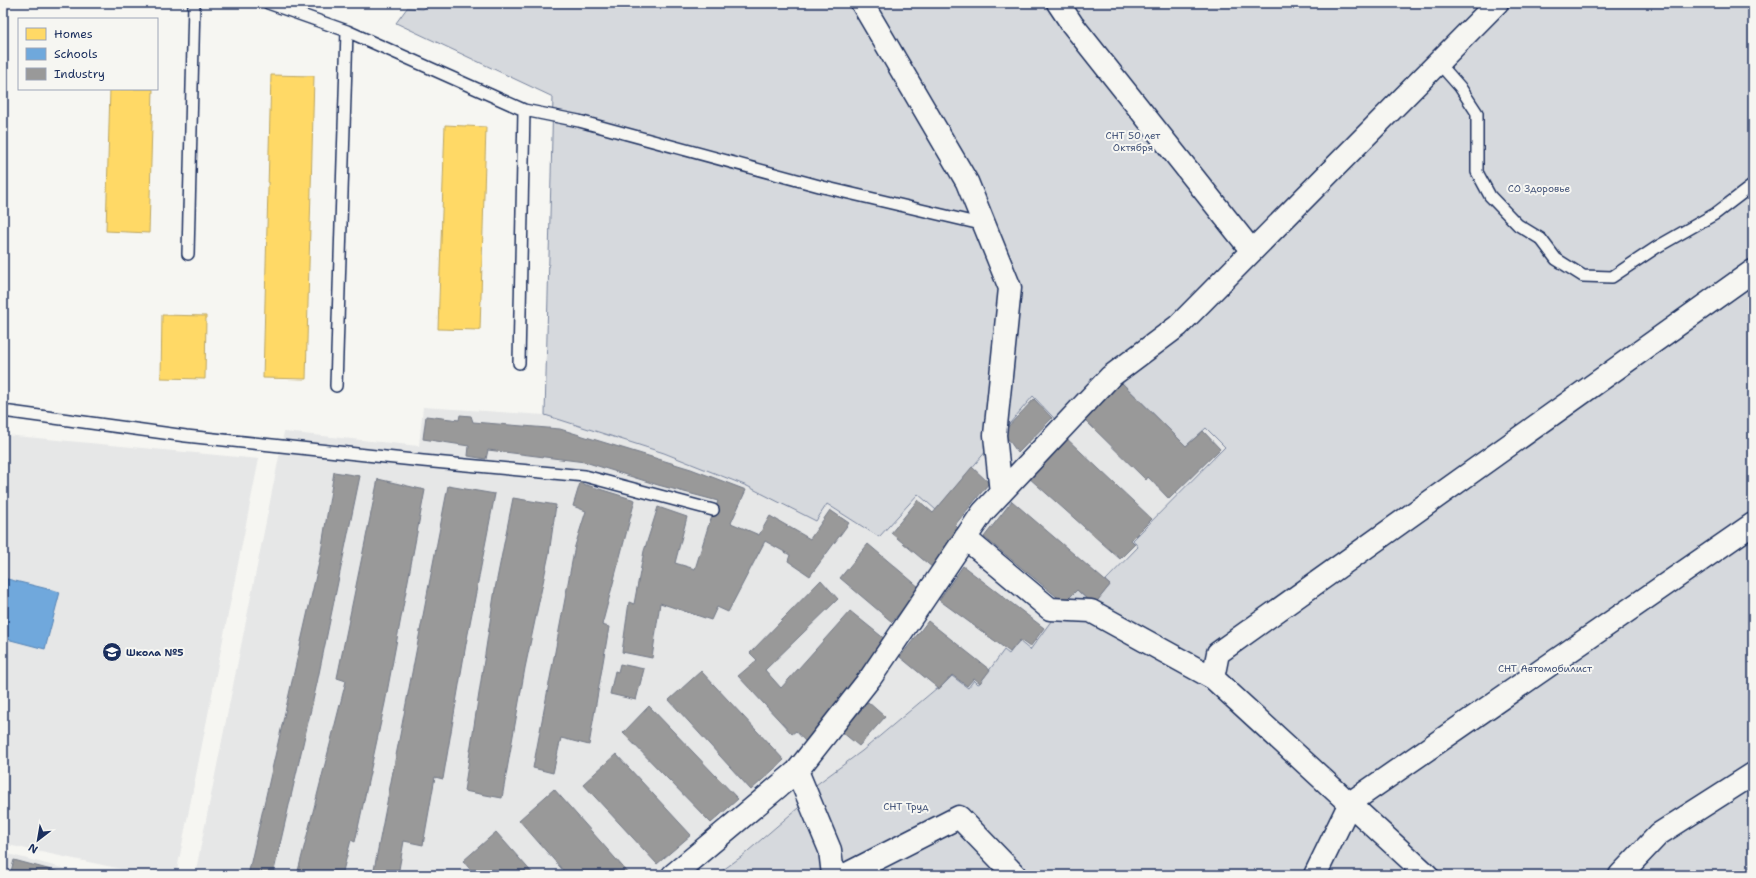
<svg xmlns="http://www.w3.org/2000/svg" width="1756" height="878" viewBox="0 0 1756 878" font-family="'Shantell Sans',sans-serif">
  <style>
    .built { fill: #e6e7e7 }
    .green { fill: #d6d9dd; stroke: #78849e }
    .homes { fill: #ffd966; stroke: #bba664 }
    .schools { fill: #6fa8dc; stroke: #5684b6 }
    .industry { fill: #999; stroke: #737987 }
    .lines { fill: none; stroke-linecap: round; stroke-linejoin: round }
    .lane-casing { stroke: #1b2f5e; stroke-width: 14 }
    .street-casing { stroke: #1b2f5e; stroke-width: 25 }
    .lane { stroke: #f6f6f2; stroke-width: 11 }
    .street { stroke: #f6f6f2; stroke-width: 22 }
    .labels { text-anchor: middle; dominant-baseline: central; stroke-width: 4; stroke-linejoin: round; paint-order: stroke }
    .park-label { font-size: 10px; fill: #405177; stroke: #f6f6f2 }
    .poi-label { font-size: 10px; font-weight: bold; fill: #1b2f5e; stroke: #f6f6f2; text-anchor: start }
  </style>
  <rect width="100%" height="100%" fill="#f6f6f2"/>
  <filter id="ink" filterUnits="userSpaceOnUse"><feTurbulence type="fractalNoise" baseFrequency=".025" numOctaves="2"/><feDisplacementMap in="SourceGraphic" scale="8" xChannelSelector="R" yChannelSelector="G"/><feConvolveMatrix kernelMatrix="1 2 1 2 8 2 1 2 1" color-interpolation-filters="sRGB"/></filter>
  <g filter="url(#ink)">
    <path class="built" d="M 1118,379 L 1186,446 L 1206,427 L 1225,447 L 1133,540 L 1138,547 L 1105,580 L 1094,605 L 1077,590 L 1030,650 L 1009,654 L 1005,650 L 978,684 L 968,688 L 937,688 L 862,751 L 809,790 L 824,817 L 774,834 L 716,875 L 195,875 L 284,432 L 419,446 L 423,407 L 545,415 L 664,453 L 747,486 L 816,521 L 827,504 L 879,537 L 918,494 L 936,510 L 1033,395 L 1067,432 Z
      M 5,435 L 259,459 L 176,875 L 150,875 L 3,844 L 3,436 Z
      M 8,854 L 89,875 L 3,875 Z"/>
    <path class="green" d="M 432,3 L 1753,3 L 1753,875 L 716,875 L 741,857 L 812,796 L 809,790 L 862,751 L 937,688 L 939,689 L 952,676 L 968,688 L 974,680 L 978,684 L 980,683 L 1004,650 L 1009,654 L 1019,641 L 1030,650 L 1065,602 L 1077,590 L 1093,605 L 1110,585 L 1105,581 L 1138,547 L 1133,540 L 1225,447 L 1206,428 L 1186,446 L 1118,379 L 1067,432 L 1033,396 L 936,510 L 918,494 L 879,537 L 827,504 L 816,521 L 747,486 L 664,453 L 545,415 L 553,97 L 396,23 L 407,8 L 423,9 Z"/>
    <path class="homes" d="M 271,75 L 314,76 L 306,379 L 263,378 Z
      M 110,89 L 153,89 L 149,233 L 106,231 Z
      M 445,125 L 486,127 L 480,330 L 438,329 Z
      M 162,315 L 206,316 L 205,379 L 161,378 Z"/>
    <path class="schools" d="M 3,578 L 60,592 L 45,649 L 3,638 Z"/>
    <path class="industry" d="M 1118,379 L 1186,446 L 1203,431 L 1220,449 L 1169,499 L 1148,477 L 1146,480 L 1082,417 Z
      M 1034,399 L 1052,418 L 1018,453 L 1003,432 Z
      M 460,415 L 471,416 L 473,422 L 560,429 L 691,469 L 746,490 L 731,523 L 759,535 L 770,516 L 810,539 L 830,510 L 849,523 L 810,576 L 788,561 L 790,555 L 765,541 L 728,612 L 717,607 L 711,620 L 660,603 L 652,658 L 622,652 L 629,602 L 634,604 L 644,551 L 658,507 L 687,517 L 675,563 L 695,569 L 708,527 L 718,501 L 658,485 L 585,462 L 488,450 L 486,459 L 468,456 L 469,446 L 423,439 L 426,416 L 459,420 Z
      M 1064,436 L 1152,519 L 1131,540 L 1135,544 L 1120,559 L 1028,477 Z
      M 972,467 L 989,483 L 955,525 L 962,532 L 933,568 L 891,533 L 918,500 L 933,513 Z
      M 334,472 L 360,476 L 317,683 L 273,875 L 248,875 L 320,558 Z
      M 378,479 L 425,490 L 385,703 L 355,842 L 351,840 L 342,875 L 297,875 L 346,681 L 337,678 Z
      M 580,483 L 635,500 L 602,625 L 609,627 L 589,745 L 561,738 L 553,773 L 533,768 L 575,546 L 586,511 L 573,506 Z
      M 448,486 L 495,494 L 466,644 L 443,779 L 435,777 L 423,845 L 404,841 L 398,875 L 373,875 Z
      M 513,498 L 556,505 L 549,554 L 525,668 L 502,798 L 464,791 L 495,589 Z
      M 1012,501 L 1110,585 L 1094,605 L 1077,590 L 1065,602 L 1062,601 L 984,537 Z
      M 868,544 L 920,588 L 892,622 L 840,578 Z
      M 963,566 L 1044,628 L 1030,647 L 1020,640 L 1010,652 L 939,600 Z
      M 821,580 L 838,599 L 765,670 L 781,688 L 850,611 L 886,640 L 831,715 L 805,741 L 796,731 L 792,734 L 738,676 L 757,660 L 750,653 Z
      M 928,621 L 990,670 L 980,683 L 974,678 L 967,686 L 952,675 L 939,689 L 900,657 Z
      M 620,664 L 644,669 L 636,700 L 610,694 L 615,671 L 618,672 Z
      M 701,671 L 784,760 L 751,790 L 669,700 Z
      M 868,702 L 885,717 L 859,746 L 842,732 Z
      M 649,706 L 738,799 L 711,823 L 623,733 Z
      M 616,754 L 691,835 L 657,864 L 583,784 Z
      M 554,789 L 630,875 L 567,875 L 519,820 Z
      M 496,832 L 534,875 L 475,875 L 463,861 Z
      M 14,860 L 70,875 L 10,875 Z"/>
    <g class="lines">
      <defs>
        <path id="lane" d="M 268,3 L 347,31 L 524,110 L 519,363
          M 1438,62 L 1460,87 L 1477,113 L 1477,172 L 1490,196 L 1518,225 L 1541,239 L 1556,259 L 1583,276 L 1612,277 L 1657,247 L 1715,214 L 1753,185
          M 524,110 L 579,121 L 823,187 L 985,225
          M 188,254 L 194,3
          M 336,386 L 347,31
          M 3,411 L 186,436 L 423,461 L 585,476 L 713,510"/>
        <path id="street" d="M 862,3 L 967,182 L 1010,288 L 995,435 L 1001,493
          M 1058,3 L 1072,24 L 1252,251
          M 965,538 L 1050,609 L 1091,611 L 1213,678 L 1427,875
          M 1213,678 L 1218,653 L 1753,271
          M 797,771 L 830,850 L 833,875
          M 673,875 L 797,771 L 871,677 L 983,512 L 1110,377 L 1178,326 L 1497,3
          M 845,875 L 959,817 L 1015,875
          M 1315,875 L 1350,803 L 1753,524
          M 1620,875 L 1659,834 L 1753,774"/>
      </defs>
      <use href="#lane" class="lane-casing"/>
      <use href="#street" class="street-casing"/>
      <use href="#lane" class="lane"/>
      <use href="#street" class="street"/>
    </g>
  </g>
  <defs>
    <symbol id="school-disc" viewBox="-11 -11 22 22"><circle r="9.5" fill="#1b2f5e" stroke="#f6f6f2"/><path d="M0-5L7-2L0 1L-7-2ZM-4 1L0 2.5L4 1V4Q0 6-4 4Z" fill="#fff"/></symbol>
  </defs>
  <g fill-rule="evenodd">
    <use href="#school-disc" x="101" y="641" width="22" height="22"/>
  </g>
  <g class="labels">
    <g class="park-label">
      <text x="1133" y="135">СНТ 50 лет<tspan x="1133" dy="12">Октября</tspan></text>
      <text x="1539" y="188">СО Здоровье</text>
      <text x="1545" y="668">СНТ Автомобилист</text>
      <text x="906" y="806">СНТ Труд</text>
    </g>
    <g class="poi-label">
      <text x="126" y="652">Школа №5</text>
    </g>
  </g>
  <rect width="1756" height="878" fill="none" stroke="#f6f6f2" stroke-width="16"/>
  <rect x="8" y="8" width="1740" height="862" fill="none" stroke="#1b2f5e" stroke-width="1.5" filter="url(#ink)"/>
  <rect x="18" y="18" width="140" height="72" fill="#f6f6f2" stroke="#9ea6b7"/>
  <rect x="26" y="28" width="20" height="12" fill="#ffd966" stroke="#9ea6b7"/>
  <text x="54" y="38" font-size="12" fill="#1b2f5e">Homes</text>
  <rect x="26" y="48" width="20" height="12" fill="#6fa8dc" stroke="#9ea6b7"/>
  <text x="54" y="58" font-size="12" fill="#1b2f5e">Schools</text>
  <rect x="26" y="68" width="20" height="12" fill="#999999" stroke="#9ea6b7"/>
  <text x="54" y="78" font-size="12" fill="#1b2f5e">Industry</text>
  <g transform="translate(38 840) rotate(211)" stroke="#f6f6f2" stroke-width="3" paint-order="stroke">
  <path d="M0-3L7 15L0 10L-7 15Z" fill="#1b2f5e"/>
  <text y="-6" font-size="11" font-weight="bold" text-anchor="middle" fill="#1b2f5e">N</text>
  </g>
</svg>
